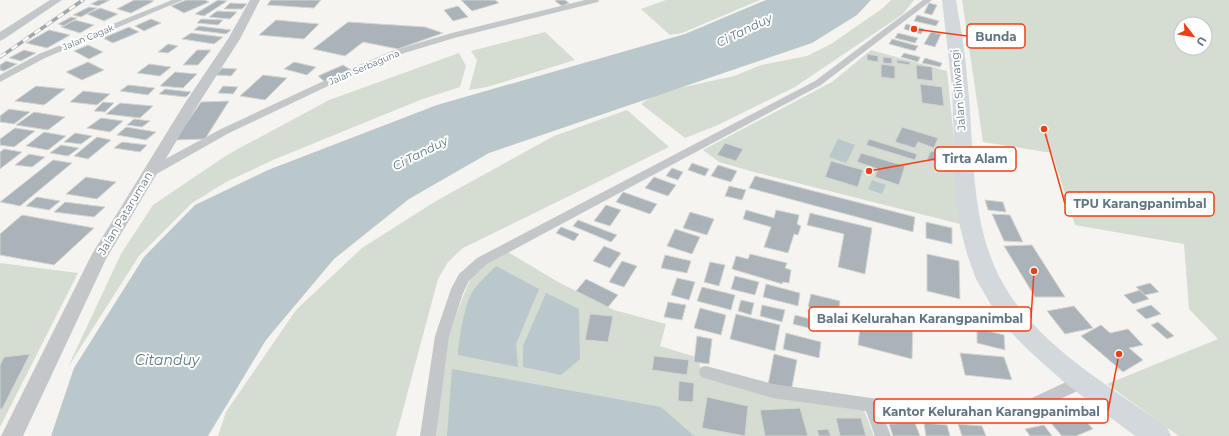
<svg xmlns="http://www.w3.org/2000/svg" width="1229" height="436" viewBox="0 0 1229 436" font-family="Montserrat,sans-serif">
  <style>
    .green { fill: #d5dcd1; fill-rule: evenodd }
    .water { fill: #bac7cb }
    .building { fill: #aab3b8; stroke: #d5d5d3 }
    .lines { fill: none; stroke-linecap: round; stroke-linejoin: round }
    .minor { fill: #c3c7ca; fill-rule: evenodd }
    .tertiary { fill: #c3c7ca; fill-rule: evenodd }
    .trunk { fill: #d2d8dc; fill-rule: evenodd }
    .rail-casing { stroke: #a1a8ad; stroke-width: 3.5 }
    .rail { stroke: #fff; stroke-width: 2.5; stroke-dasharray: 7; stroke-linecap: butt }
    .labels { text-anchor: middle; dominant-baseline: central; stroke-width: 4; stroke-linejoin: round; paint-order: stroke }
    .far-street-label { font-size: 9px; fill: #617583; stroke: #fff }
    .street-label { font-size: 11px; fill: #617583; stroke: #fff }
    .water-label { font-size: 12px; font-style: italic; fill: #5c7881; stroke: #fff }
    .near-water-label { font-size: 14px; font-style: italic; fill: #5c7881; stroke: #fff }
    .leader { fill: none; stroke: #ef3f15; stroke-width: 1.5 }
    .callout-dot { fill: #ef3f15; stroke: #fff; stroke-width: 1.5 }
    .callout { fill: #fff; stroke: #ef3f15; stroke-width: 1.5 }
    .callout-label { font-size: 12px; text-anchor: middle; font-weight: bold; fill: #617583 }
  </style>
  <rect width="100%" height="100%" fill="#f5f4f0"/>
  <path class="green" d="M 666,0 L 760,0 L 682,33 L 670,35 L 641,9 Z
    M 891,0 L 914,0 L 903,14 L 795,87 L 718,125 L 685,138 L 641,104 L 657,93 L 734,76 L 761,65 L 807,56 L 831,44 L 883,8 Z
    M 962,0 L 1229,0 L 1229,436 L 1179,436 L 1107,384 L 1218,339 L 1189,309 L 1184,244 L 1075,225 L 1052,153 L 983,142 ZM 1181,24 L 1205,24 L 1205,48 L 1181,48 Z
    M 545,32 L 575,60 L 487,87 L 469,90 L 477,60 L 471,51 Z
    M 871,50 L 947,71 L 956,159 L 960,224 L 754,172 L 719,162 L 703,150 L 832,82 Z
    M 459,53 L 466,66 L 460,87 L 420,100 L 273,160 L 226,182 L 192,203 L 139,256 L 68,367 L 121,254 L 153,205 L 227,155 L 329,100 Z
    M 627,110 L 669,147 L 463,248 L 448,262 L 438,279 L 396,436 L 218,436 L 226,412 L 296,310 L 362,248 L 436,201 L 554,136 Z
    M 508,252 L 558,282 L 614,310 L 666,324 L 660,346 L 699,358 L 701,376 L 864,410 L 874,436 L 436,436 L 448,336 L 464,294 L 471,279 L 487,264 Z
    M 0,263 L 78,273 L 0,427 Z"/>
  <path class="water" d="M 766,0 L 871,0 L 857,15 L 812,43 L 489,153 L 409,199 L 334,259 L 266,340 L 208,436 L 51,436 L 74,368 L 144,257 L 195,205 L 268,170 L 437,105 L 685,34 Z
    M 838,139 L 855,145 L 846,163 L 829,157 Z
    M 872,180 L 886,185 L 882,194 L 868,189 Z
    M 496,266 L 539,289 L 516,344 L 518,367 L 458,355 C 459,339 464,308 471,294 C 477,284 487,275 496,266 Z
    M 546,293 L 579,309 L 580,359 L 561,375 L 523,367 L 523,346 Z
    M 452,369 L 661,407 L 694,436 L 447,436 Z"/>
  <path class="building" d="M 99,0 L 110,0 L 98,6 L 91,4 Z
    M 134,0 L 150,0 L 154,1 L 131,13 L 117,9 Z
    M 186,0 L 205,0 L 209,2 L 184,13 L 171,6 Z
    M 218,0 L 227,1 L 204,16 L 195,14 Z
    M 271,0 L 321,0 L 314,8 L 267,5 Z
    M 461,0 L 495,0 L 499,3 L 472,11 Z
    M 557,0 L 565,0 L 569,3 L 562,6 L 555,1 Z
    M 230,3 L 247,4 L 242,9 L 224,9 Z
    M 929,3 L 937,5 L 932,15 L 924,13 Z
    M 458,6 L 468,17 L 453,21 L 444,10 Z
    M 89,7 L 97,8 L 81,17 L 73,15 Z
    M 100,8 L 118,14 L 104,21 L 87,14 Z
    M 217,11 L 237,12 L 230,19 L 209,17 Z
    M 917,15 L 939,21 L 936,26 L 914,21 Z
    M 71,17 L 77,18 L 64,26 L 58,24 Z
    M 151,19 L 161,23 L 144,31 L 135,26 Z
    M 201,19 L 223,20 L 218,25 L 197,23 Z
    M 75,20 L 94,25 L 80,33 L 61,27 Z
    M 276,20 L 319,24 L 304,39 L 259,35 Z
    M 348,22 L 425,27 L 443,33 L 398,49 L 363,42 L 345,56 L 313,49 Z
    M 906,24 L 924,29 L 921,34 L 904,29 Z
    M 199,26 L 231,30 L 226,34 L 194,30 Z
    M 129,27 L 139,32 L 113,43 L 103,38 Z
    M 49,30 L 70,35 L 47,48 L 26,43 Z
    M 931,32 L 941,34 L 935,47 L 924,44 Z
    M 191,33 L 223,37 L 214,44 L 182,39 Z
    M 898,33 L 918,38 L 915,43 L 895,38 Z
    M 892,39 L 918,46 L 915,51 L 889,44 Z
    M 168,44 L 178,46 L 168,53 L 158,52 Z
    M 88,45 L 103,52 L 89,59 L 74,51 Z
    M 24,50 L 36,53 L 21,61 L 9,58 Z
    M 197,50 L 211,50 L 198,65 L 183,65 Z
    M 904,53 L 920,57 L 918,62 L 901,57 Z
    M 867,54 L 878,56 L 878,62 L 867,60 Z
    M 883,57 L 892,58 L 892,64 L 883,63 Z
    M 925,58 L 942,63 L 940,67 L 922,63 Z
    M 897,60 L 910,62 L 910,65 L 897,63 Z
    M 6,61 L 17,64 L 4,71 L 0,70 L 0,65 Z
    M 88,62 L 104,70 L 82,80 L 66,72 Z
    M 294,62 L 316,67 L 307,75 L 284,69 Z
    M 149,64 L 171,67 L 160,76 L 137,73 Z
    M 881,64 L 895,66 L 895,79 L 881,77 Z
    M 343,65 L 351,70 L 325,82 L 318,76 Z
    M 916,65 L 932,67 L 933,81 L 917,79 Z
    M 222,68 L 237,69 L 231,76 L 216,75 Z
    M 175,72 L 197,74 L 183,88 L 160,86 Z
    M 263,75 L 287,78 L 265,100 L 240,96 Z
    M 920,84 L 942,87 L 944,106 L 922,103 Z
    M 128,85 L 155,88 L 148,95 L 120,91 Z
    M 36,86 L 65,89 L 44,105 L 15,101 Z
    M 223,86 L 238,87 L 233,94 L 218,93 Z
    M 165,89 L 191,92 L 186,97 L 159,94 Z
    M 83,91 L 110,94 L 97,105 L 70,102 Z
    M 229,101 L 205,139 L 175,140 L 201,102 Z
    M 103,102 L 114,103 L 105,112 L 94,111 Z
    M 120,103 L 153,106 L 140,118 L 106,114 Z
    M 9,109 L 30,112 L 14,124 L 0,122 L 0,116 Z
    M 34,112 L 65,117 L 48,130 L 16,125 Z
    M 101,118 L 123,121 L 110,132 L 87,128 Z
    M 134,119 L 150,121 L 142,127 L 127,125 Z
    M 126,127 L 156,132 L 146,140 L 117,135 Z
    M 902,127 L 938,138 L 934,148 L 918,142 L 915,148 L 895,142 Z
    M 15,128 L 35,131 L 14,147 L 0,145 L 0,139 Z
    M 44,132 L 66,136 L 48,150 L 26,146 Z
    M 75,133 L 92,136 L 81,144 L 64,142 Z
    M 97,137 L 111,140 L 88,159 L 74,156 Z
    M 869,139 L 917,154 L 915,160 L 866,145 Z
    M 122,142 L 147,145 L 140,152 L 114,148 Z
    M 725,143 L 743,149 L 736,161 L 717,155 Z
    M 61,145 L 79,148 L 68,156 L 50,153 Z
    M 4,149 L 22,152 L 0,169 L 0,152 Z
    M 931,151 L 951,157 L 948,166 L 927,159 Z
    M 861,153 L 905,166 L 899,185 L 875,177 L 878,169 L 857,162 Z
    M 29,154 L 45,157 L 32,167 L 15,165 Z
    M 53,160 L 72,163 L 20,206 L 0,202 Z
    M 831,161 L 863,170 L 858,187 L 825,177 Z
    M 692,163 L 709,169 L 705,176 L 688,170 Z
    M 718,165 L 737,171 L 731,182 L 711,176 Z
    M 672,168 L 683,172 L 678,180 L 666,176 Z
    M 755,176 L 915,217 L 913,232 L 749,188 Z
    M 86,177 L 116,182 L 97,199 L 66,194 Z
    M 654,177 L 676,185 L 668,196 L 645,188 Z
    M 729,186 L 746,190 L 742,200 L 725,196 Z
    M 623,192 L 657,204 L 650,214 L 616,202 Z
    M 37,197 L 60,201 L 49,210 L 26,206 Z
    M 985,200 L 1003,202 L 1006,212 L 988,210 Z
    M 65,202 L 105,207 L 94,217 L 54,212 Z
    M 606,205 L 621,210 L 610,226 L 594,221 Z
    M 746,210 L 774,218 L 776,210 L 799,215 L 797,224 L 801,226 L 798,235 L 794,234 L 788,253 L 764,247 L 771,227 L 743,219 Z
    M 690,212 L 714,219 L 707,235 L 683,228 Z
    M 810,213 L 872,228 L 865,274 L 838,267 L 844,234 L 807,225 Z
    M 992,214 L 1010,215 L 1023,242 L 1004,241 Z
    M 22,215 L 94,228 L 54,265 L 0,255 L 0,234 Z
    M 578,220 L 617,235 L 611,242 L 573,226 Z
    M 926,222 L 952,228 L 952,244 L 926,238 Z
    M 561,227 L 579,234 L 574,241 L 556,233 Z
    M 675,229 L 700,237 L 692,254 L 667,246 Z
    M 1032,245 L 1065,297 L 1035,297 L 1004,246 Z
    M 604,246 L 621,253 L 610,268 L 593,261 Z
    M 750,254 L 787,263 L 785,268 L 791,270 L 789,283 L 783,282 L 782,284 L 732,269 L 736,256 L 748,259 Z
    M 927,254 L 959,261 L 960,299 L 927,291 Z
    M 665,255 L 691,261 L 687,273 L 661,268 Z
    M 622,261 L 637,266 L 624,287 L 609,282 Z
    M 710,262 L 725,265 L 719,286 L 704,282 Z
    M 735,276 L 759,282 L 755,295 L 731,289 Z
    M 677,278 L 695,282 L 689,300 L 671,295 Z
    M 586,279 L 618,295 L 608,307 L 576,291 Z
    M 1150,283 L 1159,292 L 1145,295 L 1136,287 Z
    M 766,284 L 800,293 L 798,306 L 763,297 Z
    M 702,287 L 735,295 L 731,310 L 697,301 Z
    M 1140,290 L 1149,299 L 1133,304 L 1124,295 Z
    M 811,294 L 840,301 L 838,315 L 808,307 Z
    M 741,300 L 754,303 L 751,315 L 738,311 Z
    M 668,302 L 686,305 L 682,320 L 664,317 Z
    M 762,305 L 785,310 L 782,322 L 760,316 Z
    M 1151,305 L 1161,314 L 1146,319 L 1136,310 Z
    M 1074,306 L 1093,328 L 1065,334 L 1047,311 Z
    M 700,308 L 726,315 L 721,335 L 694,328 Z
    M 862,309 L 913,321 L 912,359 L 858,345 Z
    M 590,314 L 613,316 L 608,342 L 585,340 Z
    M 736,314 L 780,325 L 775,351 L 730,339 Z
    M 795,315 L 818,321 L 817,330 L 793,324 Z
    M 1158,322 L 1174,336 L 1167,339 L 1151,325 Z
    M 1101,325 L 1110,333 L 1128,329 L 1143,345 L 1129,348 L 1143,360 L 1123,372 L 1081,336 Z
    M 977,328 L 1004,335 L 1005,350 L 977,343 Z
    M 786,333 L 821,342 L 819,358 L 783,349 Z
    M 697,336 L 712,339 L 709,364 L 694,362 Z
    M 960,353 L 1004,357 L 1012,380 L 965,375 Z
    M 30,354 L 2,409 L 0,409 L 0,365 L 4,357 Z
    M 774,354 L 797,360 L 791,392 L 768,385 Z
    M 654,356 L 689,360 L 687,375 L 652,370 Z
    M 679,381 L 694,383 L 693,402 L 678,401 Z
    M 707,397 L 748,406 L 745,436 L 702,428 Z
    M 1071,405 L 1093,429 L 1076,436 L 1062,436 L 1044,415 Z
    M 800,408 L 808,436 L 765,436 L 760,410 Z
    M 836,418 L 861,418 L 866,436 L 840,436 Z
    M 915,423 L 920,436 L 893,436 L 889,424 Z
    M 924,423 L 947,425 L 950,436 L 926,436 Z
    M 958,424 L 982,426 L 986,436 L 962,436 Z
    M 1044,425 L 1052,436 L 1030,436 L 1025,429 Z
    M 828,429 L 831,436 L 819,436 L 817,430 Z"/>
  <g class="lines">
    <path class="minor" d="M 172,0 L 183,0 L 45,58 L 0,82 L 0,75 L 39,54 Z
      M 585,0 L 599,0 L 598,2 L 454,38 L 398,55 L 349,76 L 229,133 L 153,176 L 145,176 L 143,173 L 145,170 L 221,129 L 343,72 L 392,51 L 448,34 Z
      M 923,0 L 932,0 L 821,85 L 487,264 L 469,281 L 463,293 L 449,336 L 436,436 L 420,436 L 435,336 L 451,289 L 459,274 L 477,258 L 815,81 Z
      M 706,366 L 773,384 L 871,398 L 931,402 L 982,409 L 1002,409 L 1015,406 L 1083,374 L 1088,376 L 1090,381 L 1088,386 L 1022,417 L 1002,423 L 982,423 L 931,416 L 882,413 L 891,436 L 875,436 L 866,411 L 773,398 L 701,377 L 699,372 L 701,367 Z"/>
    <path class="tertiary" d="M 50,0 L 62,0 L 4,39 L 0,41 L 0,32 Z
      M 250,0 L 260,0 L 240,39 L 199,103 L 106,259 L 23,436 L 1,436 L 92,254 L 185,103 L 228,39 Z"/>
    <path class="trunk" d="M 942,0 L 956,0 C 961,29 966,58 968,87 C 975,157 969,234 1010,295 C 1046,350 1114,389 1167,427 L 1171,436 L 1135,436 L 1065,383 L 1027,349 L 1009,330 L 994,310 L 976,279 L 967,254 L 960,227 L 956,199 L 952,87 Z"/>
    <defs>
      <path id="rail" d="M 0,57 L 83,0"/>
    </defs>
    <use href="#rail" class="rail-casing"/>
    <use href="#rail" class="rail"/>
  </g>
  <g class="labels">
    <g class="far-street-label">
      <text transform="translate(88 37) rotate(-22)">Jalan Cagak</text>
      <text transform="translate(364 67) rotate(-23)">Jalan Serbaguna</text>
    </g>
    <g class="street-label">
      <text transform="translate(958 90) rotate(-95)">Jalan Siliwangi</text>
      <text transform="translate(125 213) rotate(-59)">Jalan Pataruman</text>
    </g>
    <g class="water-label">
      <text transform="translate(744 30) rotate(-26)">Ci Tanduy</text>
      <text transform="translate(420 153) rotate(-27)">Ci Tanduy</text>
    </g>
    <g class="near-water-label">
      <text x="167" y="360">Citanduy</text>
    </g>
  </g>
  <path class="leader" d="M914 29L967 36M869 171L935 159M1044 129L1065 204M1034 271L1031 319M1119 354L1108 411"/>
  <g class="callout-dot">
    <circle cx="914" cy="29" r="4"/>
    <circle cx="869" cy="171" r="4"/>
    <circle cx="1044" cy="129" r="4"/>
    <circle cx="1034" cy="271" r="4"/>
    <circle cx="1119" cy="354" r="4"/>
  </g>
  <g class="callout">
    <rect x="967" y="24" width="58" height="24" rx="4"/>
    <rect x="935" y="147" width="81" height="24" rx="4"/>
    <rect x="1065" y="192" width="149" height="24" rx="4"/>
    <rect x="809" y="307" width="222" height="24" rx="4"/>
    <rect x="874" y="399" width="234" height="24" rx="4"/>
  </g>
  <g class="callout-label">
    <text x="996" y="41">Bunda</text>
    <text x="975" y="163">Tirta Alam</text>
    <text x="1140" y="208">TPU Karangpanimbal</text>
    <text x="920" y="323">Balai Kelurahan Karangpanimbal</text>
    <text x="991" y="416">Kantor Kelurahan Karangpanimbal</text>
  </g>
  <g transform="translate(1193 36) rotate(121)"><circle r="19" fill="#ffffff" stroke="#c0c8cd"/>
  <path d="M0-3L7 15L0 10L-7 15Z" fill="#ef3f15"/>
  <text y="-6" font-size="11" font-weight="bold" text-anchor="middle" fill="#617583">U</text>
  </g>
</svg>
